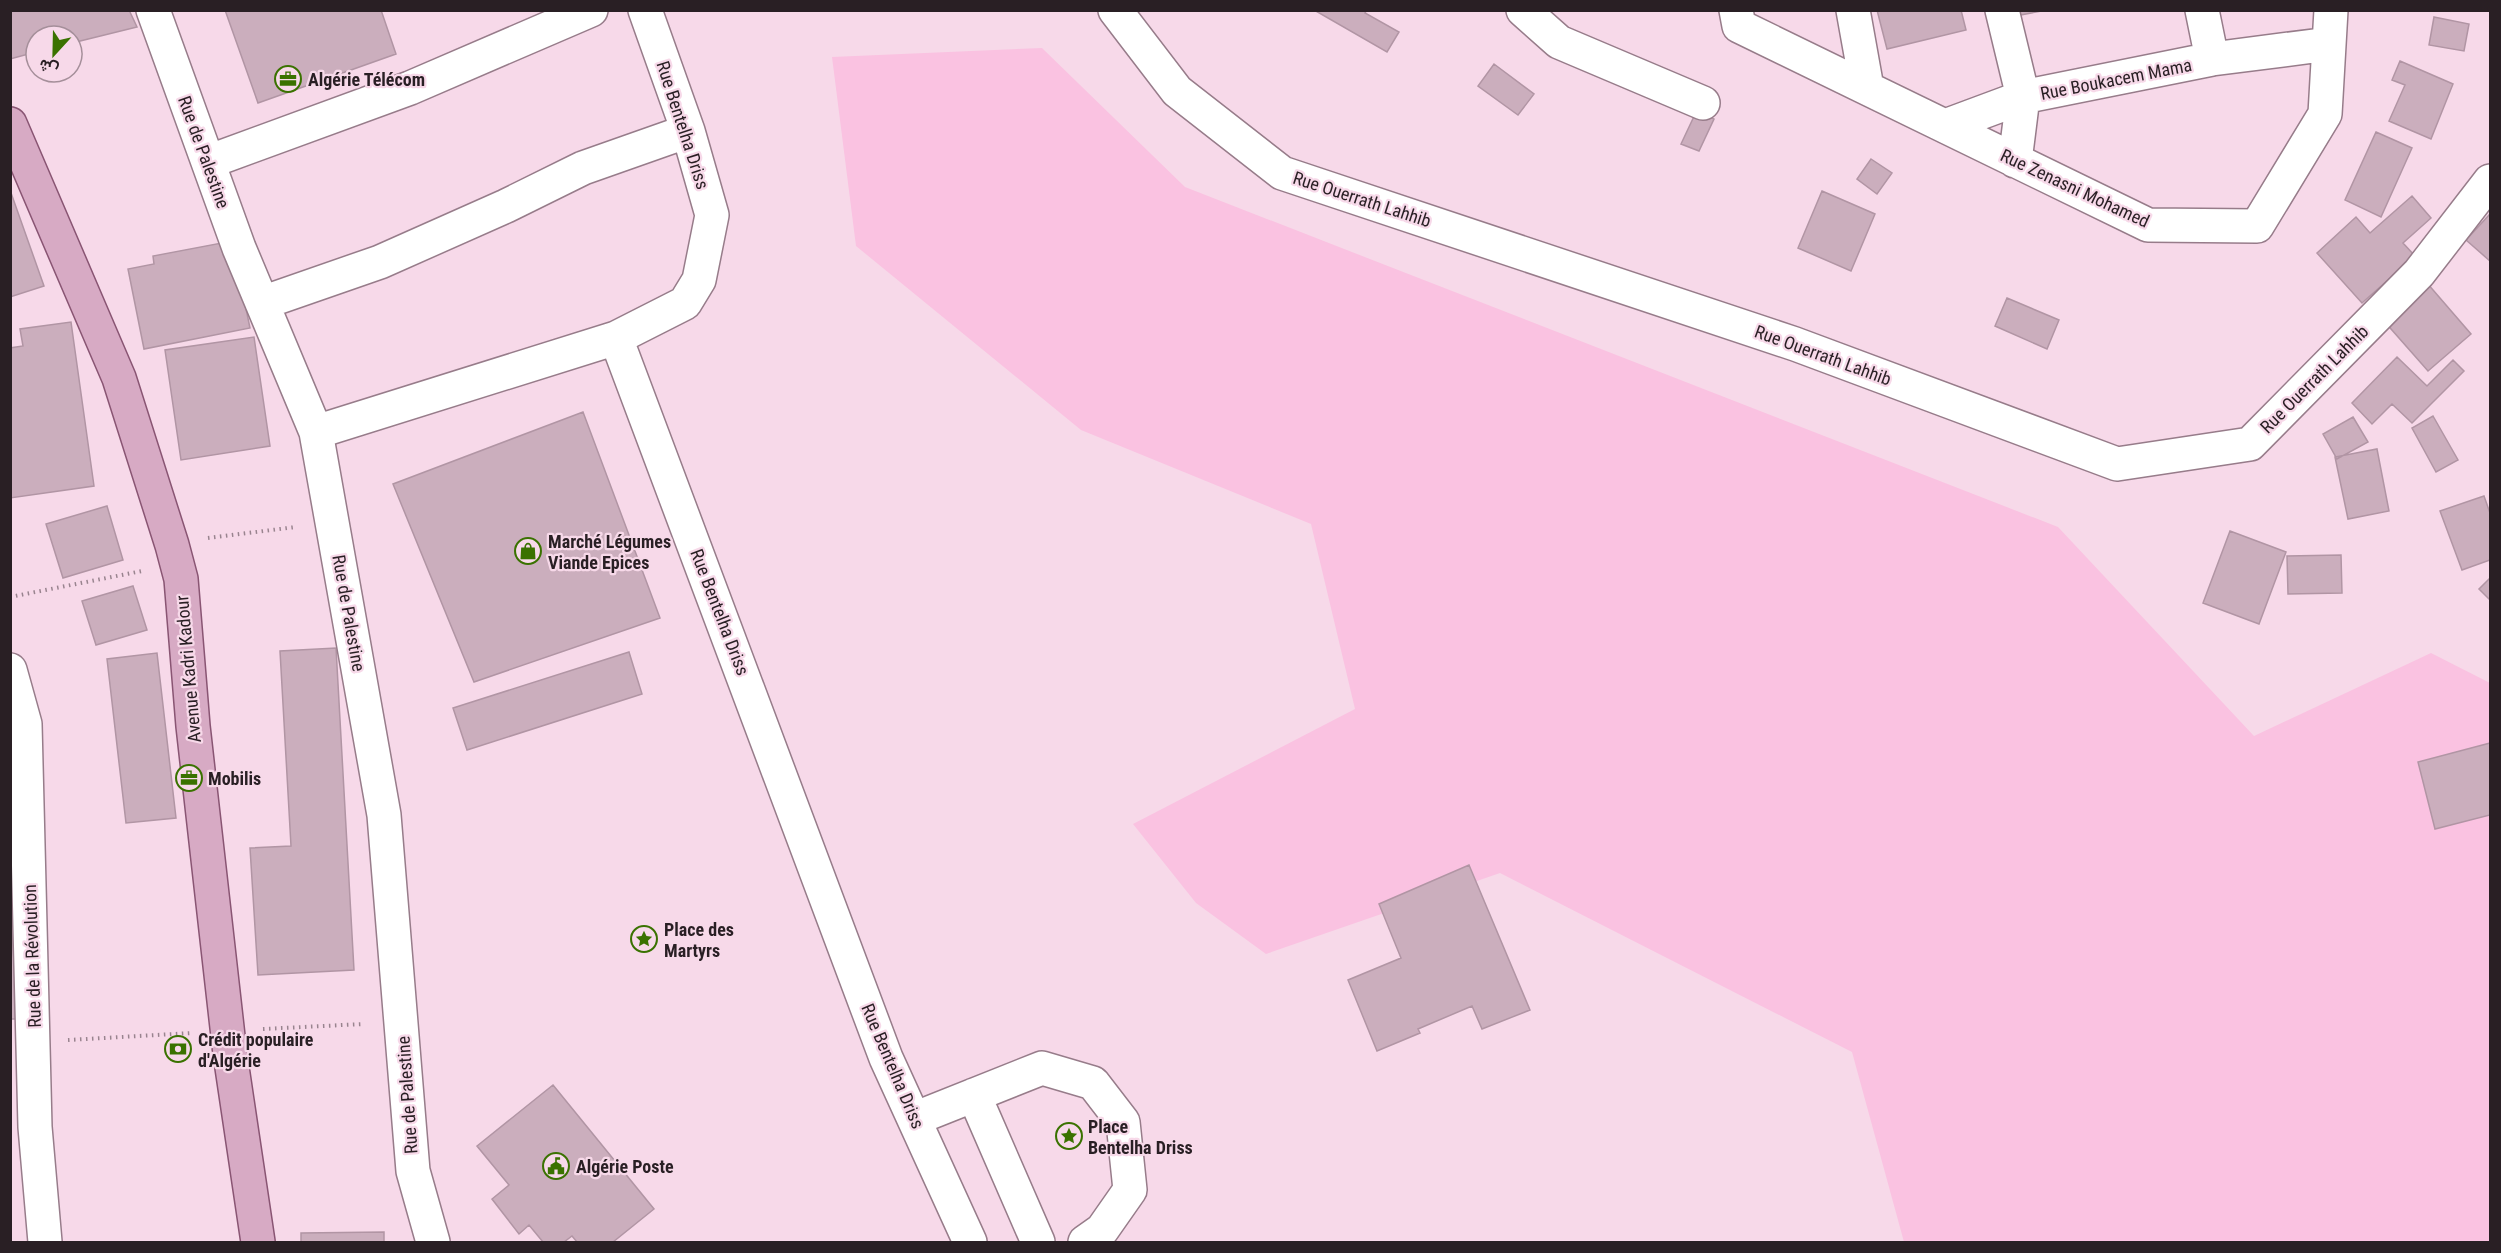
<svg xmlns="http://www.w3.org/2000/svg" width="2501" height="1253" viewBox="0 0 2501 1253" font-family="'Roboto Condensed',Vazirmatn,sans-serif">
  <style>
    .green { fill: #fac2e1 }
    .building { fill: #cbaebd; stroke: #b195a4; stroke-width: 1.5 }
    .lines { fill: none; stroke-linecap: round; stroke-linejoin: round }
    .minor-casing { stroke: #977c8a; stroke-width: 36 }
    .major-casing { stroke: #895573; stroke-width: 36 }
    .path { stroke: #99848f; stroke-width: 4; stroke-dasharray: 1.5 4.5; stroke-linecap: butt }
    .minor { stroke: #fff; stroke-width: 33 }
    .major { stroke: #d7aac4; stroke-width: 33 }
    .labels { text-anchor: middle; dominant-baseline: central; stroke-width: 4.5; stroke-linejoin: round; paint-order: stroke }
    .poi-label { font-size: 18px; font-weight: bold; fill: #291f24; stroke: #f7d9e9; text-anchor: start }
    .street-label { font-size: 18px; fill: #291f24; stroke: #f7d9e9 }
  </style>
  <rect width="100%" height="100%" fill="#f7d9e9"/>
  <path class="green" d="M 1042,48 L 1185,187 L 2058,527 L 2254,736 L 2431,653 L 2490,683 L 2490,1242 L 1904,1242 L 1852,1052 L 1500,873 L 1266,954 L 1196,903 L 1133,824 L 1355,709 L 1311,524 L 1081,430 L 856,246 L 832,57 Z"/>
  <path class="building" d="M 10,10 L 129,10 L 137,27 L 72,43 L 72,36 L 36,36 L 36,52 L 10,59 Z
    M 225,10 L 381,10 L 396,54 L 258,103 Z
    M 1314,10 L 1367,10 L 1365,13 L 1399,32 L 1387,52 Z
    M 1877,10 L 1961,10 L 1966,30 L 1887,49 Z
    M 2014,10 L 2047,10 L 2015,16 Z
    M 2434,17 L 2469,24 L 2464,51 L 2429,45 Z
    M 2400,61 L 2453,84 L 2431,139 L 2389,121 L 2405,85 L 2392,80 Z
    M 1494,64 L 1534,94 L 1518,115 L 1478,86 Z
    M 1697,110 L 1714,119 L 1699,151 L 1681,144 Z
    M 2376,132 L 2412,148 L 2381,217 L 2345,200 Z
    M 1871,159 L 1892,173 L 1877,194 L 1857,179 Z
    M 10,190 L 44,286 L 10,297 Z
    M 1822,191 L 1875,214 L 1851,271 L 1798,248 Z
    M 2412,196 L 2431,218 L 2403,243 L 2415,256 L 2362,303 L 2317,253 L 2356,217 L 2370,233 Z
    M 2490,214 L 2490,261 L 2466,240 Z
    M 232,241 L 250,328 L 144,349 L 128,269 L 154,264 L 153,256 Z
    M 2427,283 L 2471,334 L 2428,371 L 2384,321 Z
    M 2007,298 L 2059,320 L 2047,349 L 1995,326 Z
    M 71,322 L 94,486 L 10,498 L 10,348 L 23,346 L 20,329 Z
    M 254,337 L 270,446 L 181,460 L 165,350 Z
    M 2397,357 L 2427,386 L 2453,360 L 2464,371 L 2412,423 L 2392,404 L 2372,424 L 2352,403 Z
    M 583,412 L 660,618 L 474,682 L 393,484 Z
    M 2433,416 L 2458,460 L 2436,472 L 2412,428 Z
    M 2353,417 L 2368,442 L 2337,459 L 2323,434 Z
    M 2377,449 L 2389,511 L 2348,519 L 2335,457 Z
    M 2484,496 L 2490,513 L 2490,560 L 2462,570 L 2440,511 Z
    M 107,506 L 123,560 L 63,578 L 46,524 Z
    M 2230,531 L 2286,552 L 2259,624 L 2203,603 Z
    M 2341,555 L 2342,593 L 2288,594 L 2287,556 Z
    M 2490,578 L 2490,600 L 2479,589 Z
    M 133,586 L 147,630 L 96,645 L 82,601 Z
    M 336,648 L 354,970 L 258,975 L 250,848 L 291,846 L 280,651 Z
    M 629,652 L 642,694 L 467,750 L 453,708 Z
    M 157,653 L 176,818 L 126,823 L 107,659 Z
    M 2490,743 L 2490,815 L 2435,829 L 2418,762 Z
    M 1469,865 L 1530,1010 L 1482,1029 L 1472,1006 L 1418,1029 L 1420,1033 L 1377,1051 L 1348,980 L 1401,958 L 1379,904 Z
    M 10,904 L 18,1019 L 10,1019 Z
    M 553,1085 L 654,1209 L 613,1242 L 577,1242 L 572,1236 L 564,1242 L 543,1242 L 529,1225 L 519,1234 L 492,1199 L 509,1185 L 477,1146 Z
    M 384,1232 L 384,1242 L 301,1242 L 301,1233 Z"/>
  <g class="lines">
    <defs>
      <path id="minor" d="M 153,10 L 239,248 L 316,432 L 384,815 L 413,1171 L 433,1242
        M 645,10 L 688,131 L 712,215 L 699,280 L 685,303 L 616,338 L 886,1058 L 970,1242
        M 1115,10 L 1177,91 L 1282,173 L 1795,344 L 2117,464 L 2250,444 L 2419,273 L 2490,181
        M 1523,10 L 1559,42 L 1703,103
        M 1736,10 L 1739,26 L 2148,225 L 2257,226 L 2325,114 L 2331,10
        M 1853,10 L 1867,88
        M 2002,10 L 2023,97 L 2212,59 L 2202,10
        M 2212,59 L 2329,44
        M 1945,126 L 2023,97 L 2015,161
        M 208,162 L 410,88 L 591,10
        M 262,303 L 380,262 L 506,206 L 583,168 L 688,131
        M 316,432 L 616,338
        M 10,670 L 25,724 L 35,1127 L 45,1242
        M 974,1095 L 1038,1242
        M 914,1119 L 1042,1068 L 1093,1083 L 1123,1122 L 1130,1190 L 1102,1230 L 1085,1242"/>
      <path id="major" d="M 10,124 L 119,378 L 172,545 L 181,579 L 193,726 L 230,1054 L 258,1242"/>
    </defs>
    <use href="#minor" class="minor-casing"/>
    <use href="#major" class="major-casing"/>
    <path class="path" d="M 208,538 L 296,527
      M 10,597 L 142,571
      M 263,1029 L 363,1024
      M 68,1040 L 192,1033"/>
    <use href="#minor" class="minor"/>
    <use href="#major" class="major"/>
  </g>
  <defs>
    <symbol id="office-ring" viewBox="-11 -11 22 22"><circle r="9.5" fill="#f7d9e9" stroke="#3a7200" stroke-width="1.5"/><path d="M-6-3h4V-5.5h4V-3h4V5H-6ZM-1-4.5V-3h2v-1.5ZM-6 0V1H6V0Z" fill="#3a7200"/></symbol>
    <symbol id="shop-ring" viewBox="-11 -11 22 22"><circle r="9.5" fill="#f7d9e9" stroke="#3a7200" stroke-width="1.5"/><path d="M-5-2.5h2.3a2.7 3.5 0 0 1 5.4 0H5L5.5 6h-11ZM-1.5-2.5h3a1.5 2.3 0 0 0-3 0Z" fill="#3a7200"/></symbol>
    <symbol id="sight-ring" viewBox="-11 -11 22 22"><circle r="9.5" fill="#f7d9e9" stroke="#3a7200" stroke-width="1.5"/><path d="M0-6L1.8-2.2L6-1.7L2.9 1.2L3.7 5.4L0 3.3L-3.7 5.4L-2.9 1.2L-6-1.7L-1.8-2.2Z" fill="#3a7200"/></symbol>
    <symbol id="bank-ring" viewBox="-11 -11 22 22"><circle r="9.5" fill="#f7d9e9" stroke="#3a7200" stroke-width="1.5"/><path d="M-6-4H6V4H-6ZM0-2.3a2.3 2.3 0 1 0 0 4.6a2.3 2.3 0 1 0 0-4.6Z" fill="#3a7200"/></symbol>
    <symbol id="civic-ring" viewBox="-11 -11 22 22"><circle r="9.5" fill="#f7d9e9" stroke="#3a7200" stroke-width="1.5"/><path d="M-.6-6.5H3V-4.5H.6V-3L4-1V1h2V6H-6V1h2V-1L-.6-3ZM-1.2 2.5V6h2.4V2.5Z" fill="#3a7200"/></symbol>
  </defs>
  <g fill-rule="evenodd">
    <use href="#office-ring" x="273" y="64" width="30" height="30"/>
    <use href="#shop-ring" x="513" y="536" width="30" height="30"/>
    <use href="#office-ring" x="174" y="763" width="30" height="30"/>
    <use href="#sight-ring" x="629" y="924" width="30" height="30"/>
    <use href="#bank-ring" x="163" y="1034" width="30" height="30"/>
    <use href="#sight-ring" x="1054" y="1121" width="30" height="30"/>
    <use href="#civic-ring" x="541" y="1151" width="30" height="30"/>
  </g>
  <g class="labels">
    <g class="poi-label">
      <text x="308" y="79">Algérie Télécom</text>
      <text x="548" y="541">Marché Légumes<tspan x="548" dy="21">Viande Epices</tspan></text>
      <text x="208" y="778">Mobilis</text>
      <text x="664" y="929">Place des<tspan x="664" dy="21">Martyrs</tspan></text>
      <text x="198" y="1039">Crédit populaire<tspan x="198" dy="21">d'Algérie</tspan></text>
      <text x="1088" y="1126">Place<tspan x="1088" dy="21">Bentelha Driss</tspan></text>
      <text x="576" y="1166">Algérie Poste</text>
    </g>
    <g class="street-label">
      <text transform="translate(2116 79) rotate(-11)">Rue Boukacem Mama</text>
      <text transform="translate(683 125) rotate(72)">Rue Bentelha Driss</text>
      <text transform="translate(204 152) rotate(70)">Rue de Palestine</text>
      <text transform="translate(2075 188) rotate(25)">Rue Zenasni Mohamed</text>
      <text transform="translate(1362 199) rotate(18)">Rue Ouerrath Lahhib</text>
      <text transform="translate(1823 355) rotate(20)">Rue Ouerrath Lahhib</text>
      <text transform="translate(2314 379) rotate(-45)">Rue Ouerrath Lahhib</text>
      <text transform="translate(720 612) rotate(69)">Rue Bentelha Driss</text>
      <text transform="translate(349 613) rotate(80)">Rue de Palestine</text>
      <text transform="translate(188 669) rotate(-95)">Avenue Kadri Kadour</text>
      <text transform="translate(32 956) rotate(-92)">Rue de la Révolution</text>
      <text transform="translate(893 1066) rotate(67)">Rue Bentelha Driss</text>
      <text transform="translate(407 1095) rotate(-94)">Rue de Palestine</text>
    </g>
  </g>
  <rect width="2501" height="1253" fill="none" stroke="#291f24" stroke-width="24"/>
  <g transform="translate(54 54) rotate(202)"><circle r="28" fill="#f7d9e9" stroke="#a58f9a" stroke-width="1.5"/>
  <path d="M0-4.5L10 22L0 15L-10 22Z" fill="#3a7200"/>
  <text y="-9" font-size="16" font-weight="bold" text-anchor="middle" fill="#291f24">ش</text>
  </g>
</svg>
